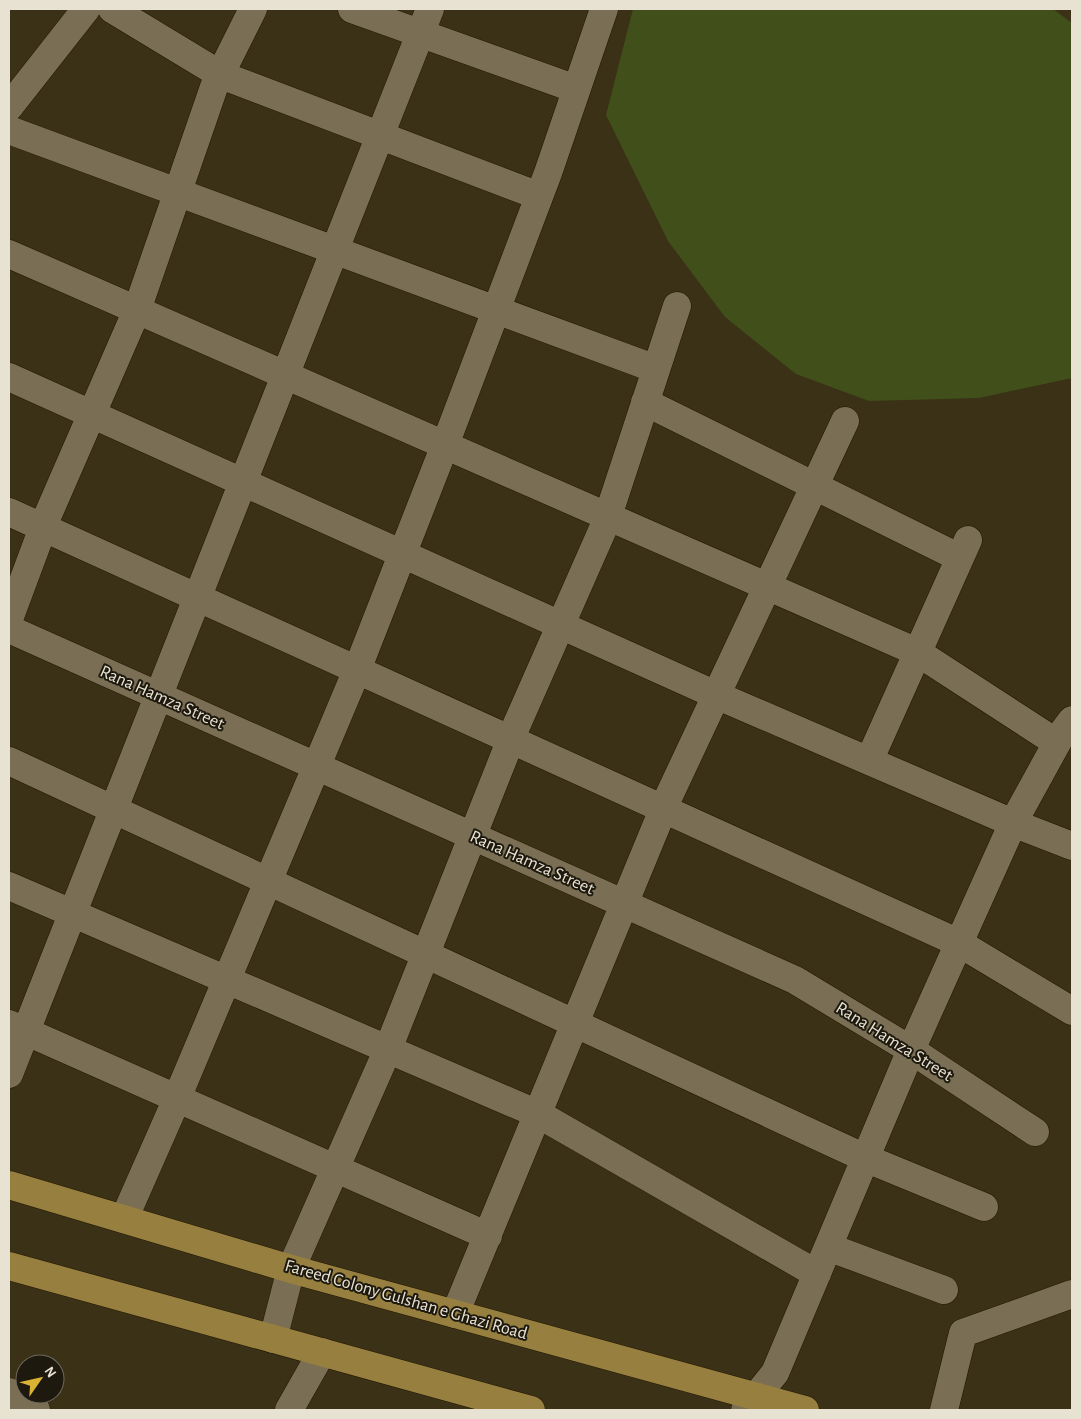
<svg xmlns="http://www.w3.org/2000/svg" width="1081" height="1419" viewBox="0 0 1081 1419" font-family="'Alegreya Sans',sans-serif">
  <style>
    .green { fill: #414f1b }
    .lines { fill: none; stroke-linecap: round; stroke-linejoin: round }
    .street-casing { stroke: #221801; stroke-width: 29 }
    .secondary-casing { stroke: #221801; stroke-width: 29 }
    .primary-casing { stroke: #221801; stroke-width: 29 }
    .street { stroke: #7a6f54; stroke-width: 28 }
    .secondary { stroke: #7a6f54; stroke-width: 28 }
    .primary { stroke: #977f40; stroke-width: 28 }
    .labels { text-anchor: middle; dominant-baseline: central; stroke-width: 4; stroke-linejoin: round; paint-order: stroke }
    .street-label { font-size: 18px; fill: #e8e2d3; stroke: #1e190e }
  </style>
  <rect width="100%" height="100%" fill="#3b3117"/>
  <path class="green" d="M 633,9 L 1053,9 L 1072,23 L 1072,378 L 979,398 L 869,401 L 796,374 L 725,317 L 668,241 L 606,115 Z"/>
  <g class="lines">
    <defs>
      <path id="street" d="M 112,9 L 221,75 L 539,196
        M 352,9 L 576,89
        M 9,107 L 86,9
        M 9,130 L 656,369
        M 9,254 L 917,652 L 1057,743
        M 9,377 L 716,695 L 1013,823 L 1072,846
        M 645,402 L 960,558
        M 9,512 L 959,943 L 1072,1011
        M 9,619 L 47,517 L 137,310 L 214,87 L 253,9
        M 9,629 L 795,980 L 911,1050 L 1035,1132
        M 9,761 L 865,1158 L 984,1207
        M 869,761 L 968,540
        M 9,886 L 538,1114 L 817,1274
        M 9,1024 L 488,1236
        M 9,1074 L 430,9
        M 124,1219 L 172,1110 L 357,670 L 445,445 L 548,173 L 604,9
        M 828,1247 L 944,1290
        M 455,1314 L 667,800 L 845,421
        M 273,1339 L 291,1269 L 388,1049 L 517,724 L 606,522 L 677,306
        M 289,1410 L 322,1352
        M 745,1410 L 775,1373 L 911,1050 L 959,943 L 1013,823 L 1063,732 L 1072,720
        M 944,1410 L 963,1333 L 1072,1294"/>
      <path id="secondary" d="M 9,1392 L 36,1410"/>
      <path id="primary" d="M 9,1185 L 291,1269 L 805,1410
        M 9,1266 L 531,1410"/>
    </defs>
    <use href="#street" class="street-casing"/>
    <use href="#secondary" class="secondary-casing"/>
    <use href="#primary" class="primary-casing"/>
    <use href="#street" class="street"/>
    <use href="#secondary" class="secondary"/>
    <use href="#primary" class="primary"/>
  </g>
  <g class="labels">
    <g class="street-label">
      <text transform="translate(162 698) rotate(24)">Rana Hamza Street</text>
      <text transform="translate(532 863) rotate(24)">Rana Hamza Street</text>
      <text transform="translate(894 1042) rotate(32)">Rana Hamza Street</text>
      <text transform="translate(406 1300) rotate(16)">Fareed Colony Gulshan e Ghazi Road</text>
    </g>
  </g>
  <rect width="1081" height="1419" fill="none" stroke="#e8e2d3" stroke-width="20"/>
  <g transform="translate(40 1379) rotate(56)"><circle r="24" fill="#1e190e" stroke="#6f695d"/>
  <path d="M0-4L9 19L0 12L-9 19Z" fill="#d9b434"/>
  <text y="-8" font-size="14" font-weight="bold" text-anchor="middle" fill="#e8e2d3">N</text>
  </g>
</svg>
